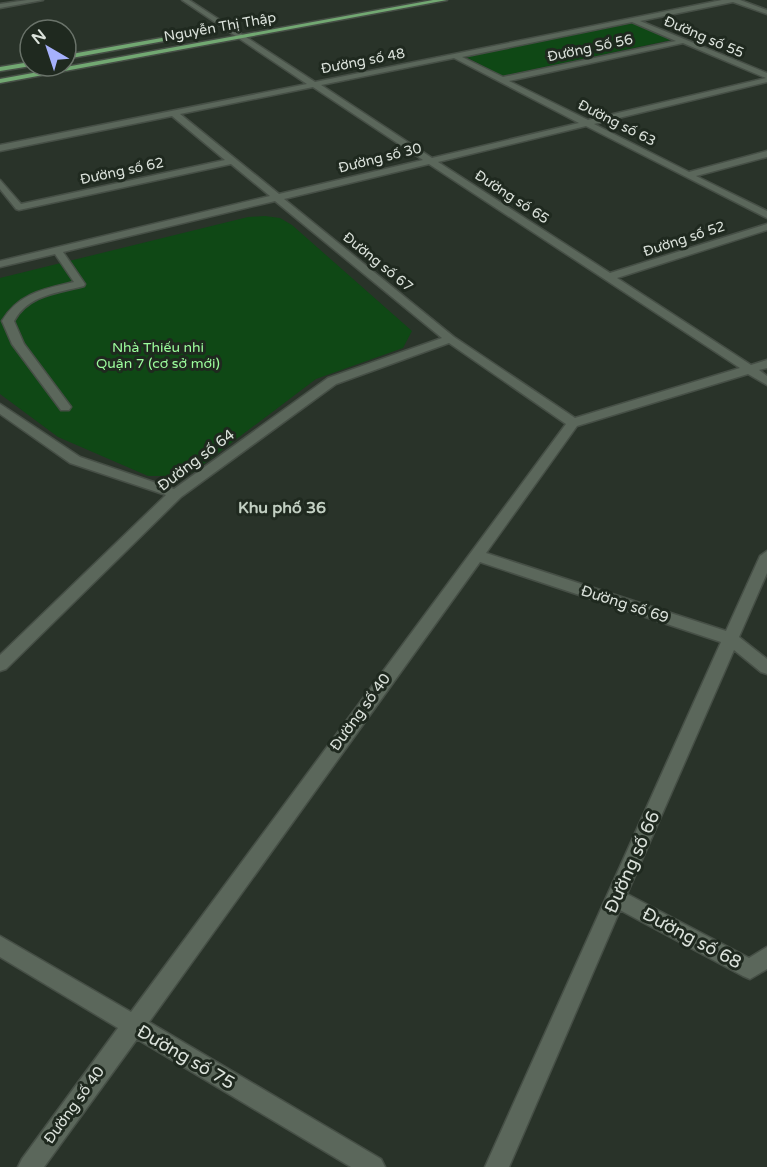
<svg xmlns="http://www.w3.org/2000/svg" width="767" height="1167" viewBox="0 0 767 1167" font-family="'Varela Round',sans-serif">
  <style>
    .green { fill: #0f4815 }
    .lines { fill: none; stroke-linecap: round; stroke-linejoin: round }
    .minor-casing { stroke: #464f46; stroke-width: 3 }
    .major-casing { stroke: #464f46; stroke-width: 3 }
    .minor { fill: #5b675b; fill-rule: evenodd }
    .major { fill: #72a872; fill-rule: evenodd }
    .labels { text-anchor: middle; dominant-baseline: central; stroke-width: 6; stroke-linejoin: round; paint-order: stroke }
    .far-street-label { font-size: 14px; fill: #dbe2db; stroke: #1f291f }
    .far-park-label { font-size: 14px; fill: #9cfd9d; stroke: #1f291f }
    .street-label { font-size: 15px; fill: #dbe2db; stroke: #1f291f }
    .neighbourhood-label { font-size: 16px; font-weight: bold; fill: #c2cfc2; stroke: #1f291f }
    .near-street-label { font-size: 18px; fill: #dbe2db; stroke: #1f291f }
  </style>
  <rect width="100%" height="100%" fill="#293329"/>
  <path class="green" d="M 634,23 L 676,39 L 502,76 L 464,56 Z
    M 265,216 L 280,218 L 292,225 L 412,331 L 403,348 L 316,379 L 193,472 L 173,476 L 148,476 L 58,437 L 0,394 L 0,278 L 248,217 Z"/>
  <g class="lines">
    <defs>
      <path id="minor" d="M 27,0 L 43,0 L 0,8 L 0,4 Z
        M 182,0 L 189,0 L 315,82 L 722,0 L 740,0 L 767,10 L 767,14 L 733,2 L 640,21 L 767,73 L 767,82 L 594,124 L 689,172 L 767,151 L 767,157 L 696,176 L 767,211 L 767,218 L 586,126 L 438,162 L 610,273 L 767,224 L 767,230 L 617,278 L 751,365 L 767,360 L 767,368 L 759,370 L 767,376 L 767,385 L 748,374 L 577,426 L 486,553 L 726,631 L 760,556 L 767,551 L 767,573 L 739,637 L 767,659 L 767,674 L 761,672 L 734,650 L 627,894 L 749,958 L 767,947 L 767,969 L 750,979 L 743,976 L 620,910 L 509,1167 L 485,1167 L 721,642 L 480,562 L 149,1022 L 381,1159 L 385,1167 L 351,1167 L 137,1039 L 44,1167 L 18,1167 L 22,1159 L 118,1028 L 0,957 L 0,936 L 131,1012 L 566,424 L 449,343 L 336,384 L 181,497 L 6,669 L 0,671 L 0,655 L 166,495 L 70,463 L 0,414 L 0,404 L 80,457 L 174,489 L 328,378 L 442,338 L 275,201 L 63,252 L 85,284 L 84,286 C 57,293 28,295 14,321 L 24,344 L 71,407 L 69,410 L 61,410 L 12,344 L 2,321 C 19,293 44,289 74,282 L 55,254 L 0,267 L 0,261 L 270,196 L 231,164 L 19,210 L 16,209 L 0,189 L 0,180 L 21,204 L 225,160 L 172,116 L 0,151 L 0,145 L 307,84 ZM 632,22 L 676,41 L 503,77 L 462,57 ZM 683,43 L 766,78 L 588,120 L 509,81 ZM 454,58 L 579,123 L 432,158 L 321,85 ZM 313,87 L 423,160 L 279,194 L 180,114 ZM 429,164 L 740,368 L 575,418 L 454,337 L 284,199 Z"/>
      <path id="major" d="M 433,0 L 447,0 L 0,83 L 0,79 Z
        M 184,34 L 186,37 L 66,59 L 66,55 Z
        M 30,62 L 31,66 L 0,71 L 0,67 Z"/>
    </defs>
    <use href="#minor" class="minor-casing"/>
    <use href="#major" class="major-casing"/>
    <use href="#minor" class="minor"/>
    <use href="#major" class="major"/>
  </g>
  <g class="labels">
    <g class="far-street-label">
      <text transform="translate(220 27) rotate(-10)">Nguyễn Thị Thập</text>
      <text transform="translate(704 37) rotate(23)">Đường số 55</text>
      <text transform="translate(590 48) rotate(-12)">Đường Số 56</text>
      <text transform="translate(363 61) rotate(-11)">Đường số 48</text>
      <text transform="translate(617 123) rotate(27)">Đường số 63</text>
      <text transform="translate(380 158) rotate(-14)">Đường số 30</text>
      <text transform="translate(122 171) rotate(-12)">Đường số 62</text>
      <text transform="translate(512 197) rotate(33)">Đường số 65</text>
      <text transform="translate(684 239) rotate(-18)">Đường số 52</text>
      <text transform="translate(378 262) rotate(39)">Đường số 67</text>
    </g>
    <g class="far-park-label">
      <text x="158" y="347">Nhà Thiếu nhi<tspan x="158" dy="16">Quận 7 (cơ sở mới)</tspan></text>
    </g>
    <g class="street-label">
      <text transform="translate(196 460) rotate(-37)">Đường số 64</text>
      <text transform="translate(625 604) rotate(18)">Đường số 69</text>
      <text transform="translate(360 712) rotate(-54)">Đường số 40</text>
      <text transform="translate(74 1105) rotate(-54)">Đường số 40</text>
    </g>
    <g class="neighbourhood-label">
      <text x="282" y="508">Khu phố 36</text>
    </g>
    <g class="near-street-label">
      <text transform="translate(632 862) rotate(-66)">Đường số 66</text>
      <text transform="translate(692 938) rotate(28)">Đường số 68</text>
      <text transform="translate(186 1057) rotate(30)">Đường số 75</text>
    </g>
  </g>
  <g transform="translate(48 48) rotate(321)"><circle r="28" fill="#1f291f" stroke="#6a736a" stroke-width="1.5"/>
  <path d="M0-4.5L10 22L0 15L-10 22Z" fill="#a6b1fc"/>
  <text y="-9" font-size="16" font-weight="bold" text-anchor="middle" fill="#dbe2db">N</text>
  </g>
</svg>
